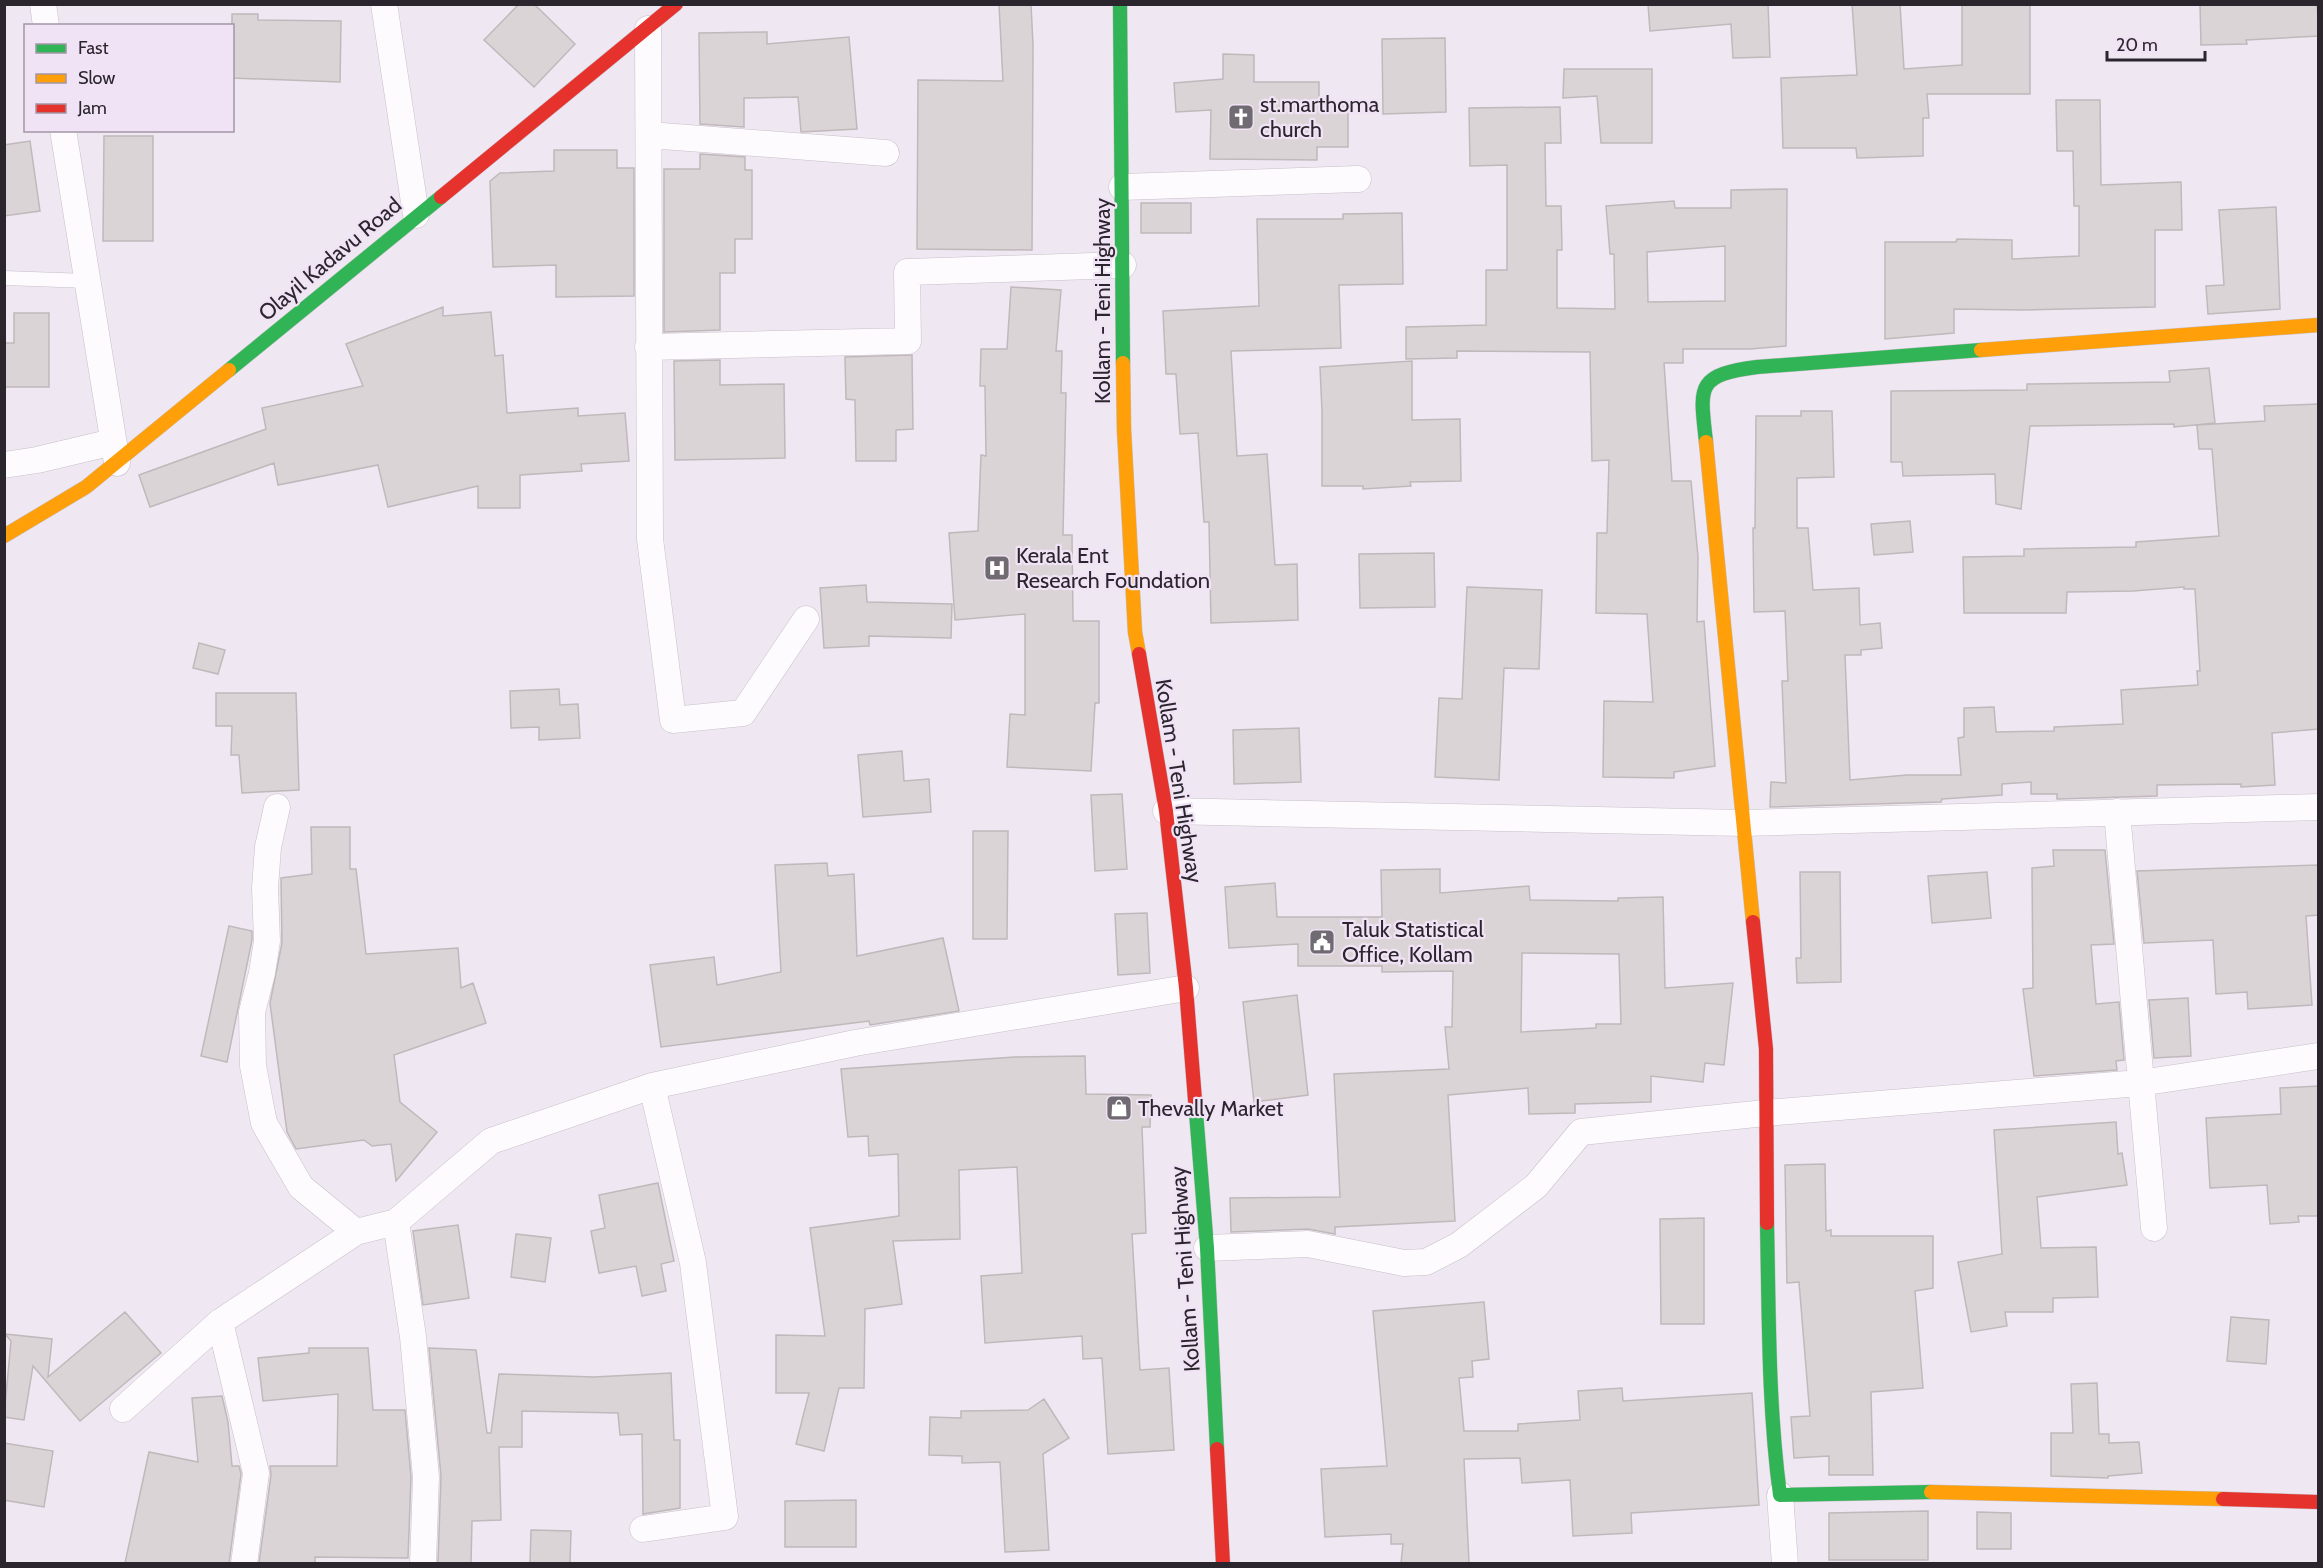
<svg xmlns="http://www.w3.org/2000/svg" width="2323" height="1568" viewBox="0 0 2323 1568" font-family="Cabin,sans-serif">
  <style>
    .building { fill: #dbd4d7; stroke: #c0b8ba; stroke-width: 1.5; fill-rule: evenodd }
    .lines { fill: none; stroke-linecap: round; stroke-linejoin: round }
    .lane-casing { stroke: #c6c0c8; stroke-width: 15 }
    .street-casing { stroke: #c6c0c8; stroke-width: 27 }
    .fast-casing { stroke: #c6c0c8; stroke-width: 15 }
    .slow-casing { stroke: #c6c0c8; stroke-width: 15 }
    .jam-casing { stroke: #c6c0c8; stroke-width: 15 }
    .lane { stroke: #fdfbfd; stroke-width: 14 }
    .street { stroke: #fdfbfd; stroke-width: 26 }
    .fast { stroke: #30b455; stroke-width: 14 }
    .slow { stroke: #ff9f0a; stroke-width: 14 }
    .jam { stroke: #e5322d; stroke-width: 14 }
    .labels { text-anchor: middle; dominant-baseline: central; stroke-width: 4.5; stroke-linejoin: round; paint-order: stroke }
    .poi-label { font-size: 22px; fill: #2b262d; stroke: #f1e3f6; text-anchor: start }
    .street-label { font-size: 22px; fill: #2b262d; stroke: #f1e3f6 }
  </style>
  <rect width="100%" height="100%" fill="#efe7f2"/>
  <path class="building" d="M 519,4 L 534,4 L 575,44 L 534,87 L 484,40 Z
    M 999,4 L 1031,4 L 1033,45 L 1032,250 L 917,249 L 918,80 L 1003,81 Z
    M 1648,4 L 1768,4 L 1770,57 L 1733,58 L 1731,24 L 1650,31 Z
    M 1852,4 L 1900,4 L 1904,69 L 1962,65 L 1962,4 L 2030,4 L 2030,94 L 1927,94 L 1929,118 L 1923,118 L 1923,156 L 1857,158 L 1856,148 L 1783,148 L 1781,78 L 1857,75 Z
    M 2200,4 L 2317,4 L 2319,36 L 2246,40 L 2247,44 L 2201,45 Z
    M 232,14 L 258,14 L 258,20 L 341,21 L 340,82 L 232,78 Z
    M 767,32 L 767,44 L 849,37 L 857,129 L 801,132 L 798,97 L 744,98 L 744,127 L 700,124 L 699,33 Z
    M 1445,38 L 1446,112 L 1383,114 L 1382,39 Z
    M 1223,54 L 1254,55 L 1254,82 L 1319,82 L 1319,104 L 1348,104 L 1348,147 L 1317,147 L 1317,160 L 1210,159 L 1211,110 L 1176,112 L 1174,83 L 1223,79 Z
    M 1564,69 L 1652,69 L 1652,143 L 1601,143 L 1597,96 L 1563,98 Z
    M 2056,100 L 2100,100 L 2101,185 L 2181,182 L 2182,230 L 2155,230 L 2155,307 L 2023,310 L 1954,309 L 1954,333 L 1885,339 L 1885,242 L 1956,242 L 1957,239 L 2012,240 L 2012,259 L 2079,256 L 2079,206 L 2074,206 L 2073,151 L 2057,151 Z
    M 1560,107 L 1561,143 L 1545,143 L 1546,206 L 1561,206 L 1562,250 L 1557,250 L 1557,308 L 1615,309 L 1614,254 L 1610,254 L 1606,206 L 1674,201 L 1675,208 L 1731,208 L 1731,190 L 1787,189 L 1786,346 L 1750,349 L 1683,349 L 1683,363 L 1664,363 L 1672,481 L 1691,481 L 1698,557 L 1697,622 L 1704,621 L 1715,766 L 1674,772 L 1674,778 L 1603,777 L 1604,701 L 1653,702 L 1647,614 L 1596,613 L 1597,533 L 1607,533 L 1609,460 L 1592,461 L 1590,352 L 1457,351 L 1457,358 L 1406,359 L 1406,327 L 1486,325 L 1486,270 L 1507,270 L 1507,165 L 1470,166 L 1469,108 ZM 1725,246 L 1725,301 L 1648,302 L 1647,252 Z
    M 104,136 L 153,136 L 153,241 L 103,241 Z
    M 30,141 L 40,211 L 4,216 L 4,145 Z
    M 554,150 L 617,150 L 617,168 L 634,168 L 634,296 L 556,297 L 556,265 L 493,267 L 490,181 L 500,173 L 554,171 Z
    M 700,154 L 745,157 L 745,170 L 752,170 L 752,239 L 735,239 L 735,273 L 720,273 L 720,330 L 664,332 L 664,169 L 700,169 Z
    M 1141,203 L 1191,203 L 1191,233 L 1141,233 Z
    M 2276,207 L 2280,309 L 2208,314 L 2206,286 L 2224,285 L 2219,210 Z
    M 1402,213 L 1403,284 L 1339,285 L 1341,348 L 1231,351 L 1237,456 L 1267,454 L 1275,565 L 1297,564 L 1298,620 L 1211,623 L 1209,522 L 1204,522 L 1198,433 L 1180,434 L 1176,374 L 1166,374 L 1163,311 L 1259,306 L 1257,219 L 1343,219 L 1343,214 Z
    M 1011,287 L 1061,290 L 1056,351 L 1062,351 L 1061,393 L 1066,393 L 1063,535 L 1072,535 L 1073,621 L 1099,621 L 1099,703 L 1095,703 L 1091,771 L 1007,767 L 1010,714 L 1025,715 L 1025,614 L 955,620 L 949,533 L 978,531 L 981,455 L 986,456 L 985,386 L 980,386 L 981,349 L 1007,349 Z
    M 443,307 L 443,316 L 491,312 L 495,356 L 503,355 L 507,413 L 578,408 L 578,416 L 625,413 L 629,461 L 581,464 L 582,471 L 520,475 L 520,508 L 478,508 L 478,486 L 388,507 L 378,465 L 278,485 L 274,463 L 150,507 L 139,475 L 266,429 L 262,408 L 363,386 L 346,344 Z
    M 14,313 L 49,313 L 49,387 L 4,387 L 4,343 L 14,343 Z
    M 912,355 L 913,429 L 896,430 L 896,461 L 856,461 L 855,400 L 846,399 L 845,357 Z
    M 720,360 L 720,385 L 784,384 L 785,458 L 675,460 L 674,361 Z
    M 1412,361 L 1412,420 L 1460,419 L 1461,481 L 1410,482 L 1411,486 L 1363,489 L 1363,486 L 1322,486 L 1322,411 L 1320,367 Z
    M 2209,368 L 2215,423 L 2174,427 L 2174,424 L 2030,426 L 2021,509 L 1996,504 L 1995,474 L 1903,476 L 1902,462 L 1891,462 L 1891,391 L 2027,390 L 2027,384 L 2170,382 L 2169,371 Z
    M 2319,404 L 2319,729 L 2272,733 L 2275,785 L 2241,787 L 2241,784 L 2157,785 L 2157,796 L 2057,799 L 2057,794 L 2031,794 L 2031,782 L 2002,784 L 2002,795 L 1942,799 L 1941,802 L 1770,807 L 1771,782 L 1786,783 L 1782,681 L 1788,681 L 1785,611 L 1754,612 L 1753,528 L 1755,528 L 1756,416 L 1801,416 L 1801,411 L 1832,411 L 1834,477 L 1797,478 L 1797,528 L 1808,528 L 1813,590 L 1859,588 L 1860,625 L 1880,623 L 1882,648 L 1861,650 L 1861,655 L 1845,655 L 1850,780 L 1907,775 L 1961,775 L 1958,738 L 1964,737 L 1964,708 L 1994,707 L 1996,732 L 2054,731 L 2054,727 L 2123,724 L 2121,690 L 2198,685 L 2197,671 L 2200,671 L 2195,589 L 2184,589 L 2184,587 L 2133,591 L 2067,592 L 2066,613 L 1964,613 L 1963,557 L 2024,556 L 2024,549 L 2136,547 L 2136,542 L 2219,536 L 2212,449 L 2199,449 L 2197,425 L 2265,421 L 2264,406 Z
    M 1910,521 L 1913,552 L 1874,555 L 1871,524 Z
    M 1434,553 L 1435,607 L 1360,608 L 1359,554 Z
    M 866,585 L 867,602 L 952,604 L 951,638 L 869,636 L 869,646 L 824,648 L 820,588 Z
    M 1467,587 L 1542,590 L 1539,669 L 1504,668 L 1499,780 L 1435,777 L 1439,698 L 1462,699 Z
    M 199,643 L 225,650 L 218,674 L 193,668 Z
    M 559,689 L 560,705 L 578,704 L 580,738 L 539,740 L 539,727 L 511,728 L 510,691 Z
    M 216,693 L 296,693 L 299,790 L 242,793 L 239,755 L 231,755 L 232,726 L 216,726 Z
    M 1299,728 L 1301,782 L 1234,784 L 1233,730 Z
    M 902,751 L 904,781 L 929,779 L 931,812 L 863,817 L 858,755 Z
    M 1122,794 L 1127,869 L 1095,871 L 1091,795 Z
    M 311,827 L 350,827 L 350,869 L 356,869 L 366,954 L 458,948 L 461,988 L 473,983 L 486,1023 L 394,1055 L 400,1102 L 437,1132 L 396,1181 L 391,1144 L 372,1146 L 364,1140 L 296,1149 L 287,1132 L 270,1003 L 282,943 L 281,878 L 312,874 Z
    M 973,831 L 1008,831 L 1007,939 L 973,939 Z
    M 2053,850 L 2105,850 L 2114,944 L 2091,945 L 2096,1004 L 2119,1002 L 2124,1060 L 2116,1061 L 2117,1070 L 2034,1076 L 2023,989 L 2033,988 L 2032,868 L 2054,866 Z
    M 827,863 L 828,876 L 854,874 L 857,956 L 943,938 L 959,1011 L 870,1025 L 869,1021 L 661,1047 L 650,965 L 714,957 L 717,985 L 781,972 L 775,865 Z
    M 2319,865 L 2319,915 L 2306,916 L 2312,1005 L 2248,1009 L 2247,992 L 2216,994 L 2213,940 L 2144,943 L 2137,871 Z
    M 1440,869 L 1440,893 L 1529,886 L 1530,900 L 1618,901 L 1618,898 L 1663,897 L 1665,988 L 1733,983 L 1724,1065 L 1705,1063 L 1703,1082 L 1651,1076 L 1651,1102 L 1575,1104 L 1575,1113 L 1529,1114 L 1528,1088 L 1448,1095 L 1455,1221 L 1335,1227 L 1335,1234 L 1308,1229 L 1231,1232 L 1230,1198 L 1340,1197 L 1334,1074 L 1449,1069 L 1445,1027 L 1452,1027 L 1453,971 L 1382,972 L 1382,966 L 1298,966 L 1298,944 L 1229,948 L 1225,887 L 1275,883 L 1277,917 L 1382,917 L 1381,870 ZM 1522,953 L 1619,954 L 1621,1024 L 1596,1024 L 1596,1028 L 1521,1032 Z
    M 1800,872 L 1840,872 L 1841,982 L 1797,983 L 1796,958 L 1801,958 Z
    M 1987,872 L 1991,918 L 1932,923 L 1928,876 Z
    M 1147,913 L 1150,973 L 1118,975 L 1115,914 Z
    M 229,926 L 252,931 L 252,940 L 227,1062 L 201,1056 Z
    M 1297,995 L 1308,1095 L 1254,1102 L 1243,1002 Z
    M 2188,998 L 2191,1056 L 2154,1058 L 2149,1000 Z
    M 1085,1056 L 1086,1094 L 1151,1095 L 1150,1127 L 1142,1127 L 1146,1233 L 1132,1234 L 1140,1370 L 1169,1368 L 1174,1450 L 1108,1454 L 1102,1358 L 1083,1359 L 1082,1336 L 985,1343 L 981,1276 L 1022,1273 L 1017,1167 L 959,1170 L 960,1239 L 893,1241 L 902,1304 L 865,1309 L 864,1388 L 839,1388 L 824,1451 L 796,1444 L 809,1393 L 776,1393 L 776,1335 L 825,1336 L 810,1228 L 899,1216 L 898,1154 L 869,1156 L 868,1136 L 848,1137 L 841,1069 L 1015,1057 Z
    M 2319,1086 L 2319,1216 L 2298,1216 L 2299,1222 L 2270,1224 L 2267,1185 L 2210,1188 L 2206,1118 L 2281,1114 L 2280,1088 Z
    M 2116,1122 L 2118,1154 L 2122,1153 L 2127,1185 L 2037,1197 L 2041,1248 L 2096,1247 L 2098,1297 L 2053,1298 L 2053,1312 L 2005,1312 L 2007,1326 L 1971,1332 L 1958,1262 L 2002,1254 L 1994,1130 Z
    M 1825,1164 L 1826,1231 L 1831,1230 L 1831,1236 L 1933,1236 L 1933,1288 L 1915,1291 L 1923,1388 L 1871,1392 L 1873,1475 L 1829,1475 L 1829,1456 L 1794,1458 L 1791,1417 L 1810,1416 L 1799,1282 L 1787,1283 L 1785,1165 Z
    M 658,1183 L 674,1261 L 661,1264 L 666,1291 L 642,1296 L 636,1266 L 599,1273 L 591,1231 L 605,1228 L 599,1195 Z
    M 1704,1218 L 1704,1324 L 1661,1324 L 1660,1219 Z
    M 458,1225 L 469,1298 L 423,1305 L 413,1231 Z
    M 516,1234 L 551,1238 L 545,1282 L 511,1277 Z
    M 1484,1302 L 1489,1359 L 1472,1361 L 1473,1377 L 1459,1378 L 1464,1431 L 1518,1431 L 1518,1424 L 1580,1420 L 1578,1391 L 1622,1388 L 1623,1401 L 1752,1393 L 1759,1505 L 1631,1513 L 1632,1533 L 1573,1536 L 1570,1480 L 1522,1483 L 1520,1458 L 1464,1459 L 1469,1563 L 1401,1563 L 1403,1544 L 1391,1544 L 1391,1534 L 1325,1537 L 1321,1469 L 1387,1466 L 1373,1311 Z
    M 125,1312 L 161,1353 L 80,1421 L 33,1366 L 24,1420 L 4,1417 L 11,1341 L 5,1334 L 52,1339 L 48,1377 Z
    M 2231,1317 L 2269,1320 L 2266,1364 L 2227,1361 Z
    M 309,1348 L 368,1348 L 373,1410 L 405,1410 L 411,1477 L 408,1558 L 315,1557 L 315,1563 L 259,1563 L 271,1475 L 270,1466 L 337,1466 L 338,1394 L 263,1401 L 258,1358 L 309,1353 Z
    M 429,1348 L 476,1350 L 487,1433 L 491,1433 L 499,1374 L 594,1377 L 671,1373 L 674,1440 L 680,1440 L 680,1508 L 643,1514 L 642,1434 L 620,1435 L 618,1413 L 522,1411 L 522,1447 L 499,1447 L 501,1520 L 472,1521 L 471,1563 L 438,1563 L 441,1476 Z
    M 2097,1383 L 2099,1434 L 2109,1434 L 2109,1443 L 2139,1442 L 2142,1473 L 2108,1476 L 2108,1478 L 2051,1476 L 2051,1433 L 2073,1433 L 2071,1384 Z
    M 222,1396 L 228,1422 L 232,1466 L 239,1466 L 241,1474 L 229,1563 L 125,1563 L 149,1452 L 198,1462 L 192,1398 Z
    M 1044,1399 L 1069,1438 L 1043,1454 L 1049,1550 L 1005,1552 L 1000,1462 L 962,1463 L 962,1456 L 929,1455 L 930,1417 L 961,1418 L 961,1411 L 1028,1410 Z
    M 4,1443 L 53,1451 L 44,1507 L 4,1500 Z
    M 856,1500 L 856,1547 L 785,1547 L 785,1501 Z
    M 1928,1511 L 1928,1560 L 1829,1560 L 1829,1513 Z
    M 1977,1512 L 2011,1513 L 2011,1549 L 1977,1549 Z
    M 531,1530 L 571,1531 L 570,1563 L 530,1563 Z"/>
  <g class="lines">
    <defs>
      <path id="lane" d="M 4,278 L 88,281"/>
      <path id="street" d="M 43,4 L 46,26
        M 384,4 L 416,215
        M 648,29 L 650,539 L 673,720 L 743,713 L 806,619
        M 63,130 L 117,463
        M 649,135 L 886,153
        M 1122,187 L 1358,179
        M 648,347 L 908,341 L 907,272 L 1123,265
        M 4,465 L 37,460 L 113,442
        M 277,807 L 268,847 L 265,888 L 267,941 L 262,973 L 252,1012 L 253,1066 L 264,1123 L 301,1187 L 356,1232
        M 1166,811 L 1743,823 L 2318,807
        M 2117,812 L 2154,1228
        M 396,1222 L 413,1337 L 426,1477 L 423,1564
        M 1207,1248 L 1308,1244 L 1404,1263 L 1426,1262 L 1459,1245 L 1536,1186 L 1581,1132 L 1765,1113 L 2140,1083 L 2318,1056
        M 220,1322 L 256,1473 L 244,1564
        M 123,1409 L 220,1322 L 356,1232 L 396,1222 L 491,1141 L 652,1086 L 855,1043 L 1186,988
        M 1780,1495 L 1785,1564
        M 643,1529 L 725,1517 L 693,1263 L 652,1086"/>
      <path id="fast" d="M 1120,4 L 1123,363
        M 229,370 L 441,197
        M 1706,442 C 1700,387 1695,375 1757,367 L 1981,350
        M 1195,1100 L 1207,1248 L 1217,1449
        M 1767,1223 C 1769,1314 1768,1405 1780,1495 L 1931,1492"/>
      <path id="slow" d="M 1981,350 L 2318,325
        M 1123,363 L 1124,430 L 1135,632 L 1139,654
        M 1706,442 L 1753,922
        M 4,536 L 86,487 L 229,370
        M 1931,1492 L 2223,1499"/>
      <path id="jam" d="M 441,197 L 676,4
        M 1139,654 L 1166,811 L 1186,988 L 1195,1100
        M 1753,922 L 1766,1049 L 1767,1223
        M 1217,1449 L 1223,1564
        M 2223,1499 L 2318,1502"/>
    </defs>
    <use href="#lane" class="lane-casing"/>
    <use href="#street" class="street-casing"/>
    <use href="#fast" class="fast-casing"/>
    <use href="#slow" class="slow-casing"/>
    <use href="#jam" class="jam-casing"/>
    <use href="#lane" class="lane"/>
    <use href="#street" class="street"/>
    <use href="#fast" class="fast"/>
    <use href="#slow" class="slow"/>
    <use href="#jam" class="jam"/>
  </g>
  <defs>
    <symbol id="church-square" viewBox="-11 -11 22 22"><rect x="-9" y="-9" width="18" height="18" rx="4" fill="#706a72" stroke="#f1e3f6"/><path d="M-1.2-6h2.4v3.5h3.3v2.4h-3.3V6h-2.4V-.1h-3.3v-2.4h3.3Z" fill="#fff"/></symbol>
    <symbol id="hospital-square" viewBox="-11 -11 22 22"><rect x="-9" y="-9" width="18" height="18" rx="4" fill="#706a72" stroke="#f1e3f6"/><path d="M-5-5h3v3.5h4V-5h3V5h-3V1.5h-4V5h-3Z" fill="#fff"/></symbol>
    <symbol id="civic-square" viewBox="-11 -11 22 22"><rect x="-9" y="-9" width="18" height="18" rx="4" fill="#706a72" stroke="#f1e3f6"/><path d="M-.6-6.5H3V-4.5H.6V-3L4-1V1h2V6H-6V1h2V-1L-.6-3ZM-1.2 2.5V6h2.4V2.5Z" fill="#fff"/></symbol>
    <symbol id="shop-square" viewBox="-11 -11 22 22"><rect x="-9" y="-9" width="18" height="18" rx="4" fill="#706a72" stroke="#f1e3f6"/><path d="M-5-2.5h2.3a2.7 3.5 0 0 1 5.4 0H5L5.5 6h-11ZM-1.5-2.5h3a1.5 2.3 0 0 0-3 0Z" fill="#fff"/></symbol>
  </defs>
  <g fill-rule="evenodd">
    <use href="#church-square" x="1226" y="102" width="30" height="30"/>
    <use href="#hospital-square" x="982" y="553" width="30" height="30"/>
    <use href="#civic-square" x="1307" y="927" width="30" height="30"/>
    <use href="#shop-square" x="1104" y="1093" width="30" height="30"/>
  </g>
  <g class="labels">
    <g class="poi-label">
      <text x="1260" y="104">st.marthoma<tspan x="1260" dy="25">church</tspan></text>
      <text x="1016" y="555">Kerala Ent<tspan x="1016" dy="25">Research Foundation</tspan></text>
      <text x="1342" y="929">Taluk Statistical<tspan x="1342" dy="25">Office, Kollam</tspan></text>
      <text x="1138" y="1108">Thevally Market</text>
    </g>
    <g class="street-label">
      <text transform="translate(330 259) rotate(-40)">Olayil Kadavu Road</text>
      <text transform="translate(1102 301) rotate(-90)">Kollam - Teni Highway</text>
      <text transform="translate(1179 781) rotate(81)">Kollam - Teni Highway</text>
      <text transform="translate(1185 1269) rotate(-94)">Kollam - Teni Highway</text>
    </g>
  </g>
  <rect width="2323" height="1568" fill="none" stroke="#2b262d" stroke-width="12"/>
  <rect x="24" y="24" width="210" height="108" fill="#f1e3f6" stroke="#a297a6" stroke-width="1.5"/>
  <rect x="36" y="44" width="30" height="9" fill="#30b455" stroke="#a297a6" stroke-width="1.5"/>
  <text x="78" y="54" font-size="18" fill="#2b262d">Fast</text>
  <rect x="36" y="74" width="30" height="9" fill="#ff9f0a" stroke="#a297a6" stroke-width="1.5"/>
  <text x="78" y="84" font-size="18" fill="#2b262d">Slow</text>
  <rect x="36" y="104" width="30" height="9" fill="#e5322d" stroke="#a297a6" stroke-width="1.5"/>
  <text x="78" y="114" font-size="18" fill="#2b262d">Jam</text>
  <path d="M2107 51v9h98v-9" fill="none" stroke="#2b262d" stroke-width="3"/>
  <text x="2116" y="51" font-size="18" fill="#2b262d" stroke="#f1e3f6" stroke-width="4.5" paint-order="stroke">20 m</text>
</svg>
